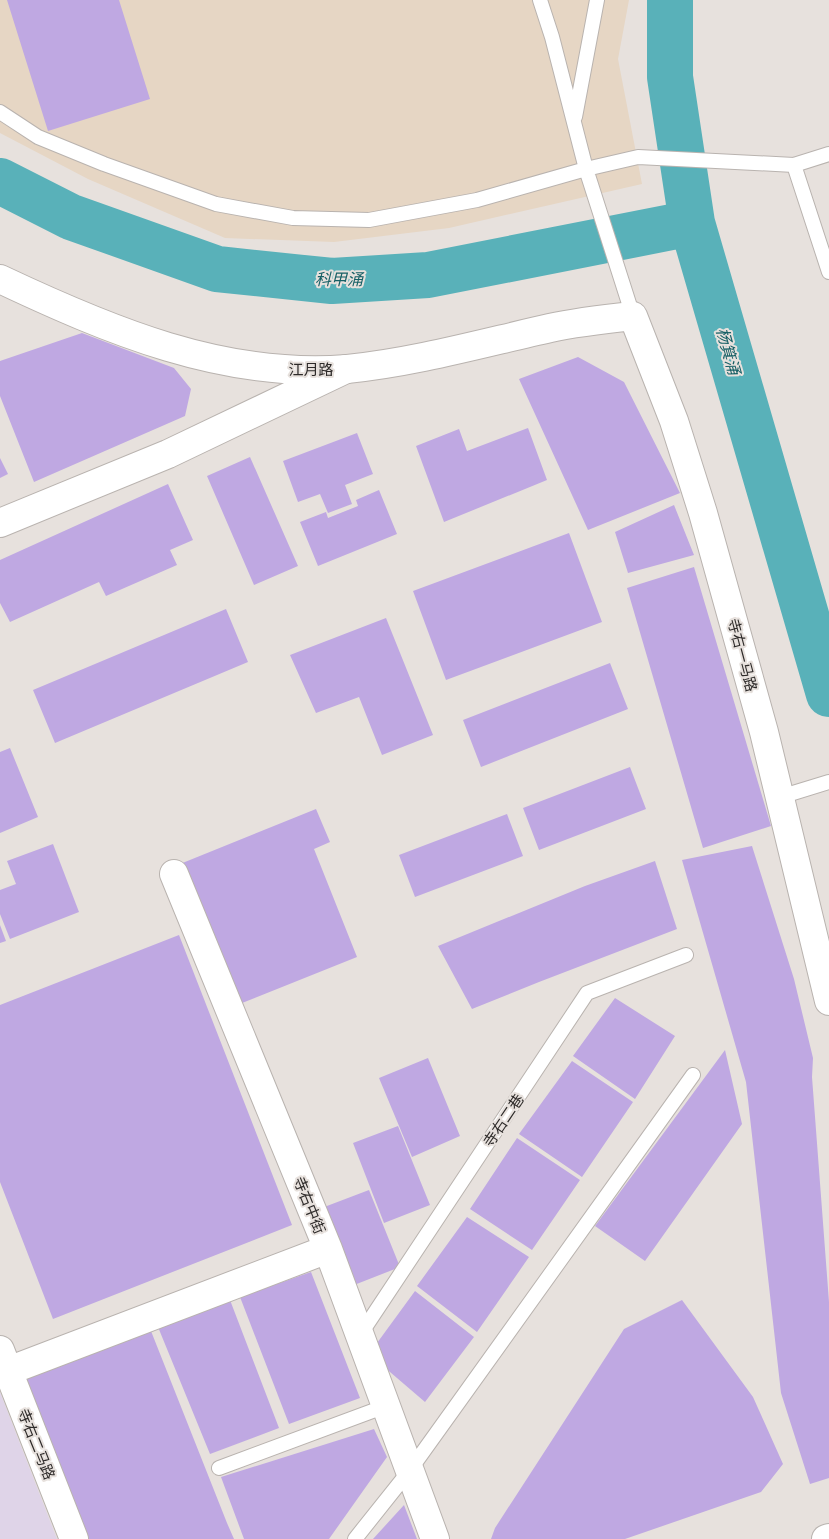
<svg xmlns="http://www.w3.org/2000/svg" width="829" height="1539" viewBox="0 0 829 1539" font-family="Lato,'Noto Sans SC',sans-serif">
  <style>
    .commercial { fill: #e6d6c4 }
    .education { fill: #dfd4e8 }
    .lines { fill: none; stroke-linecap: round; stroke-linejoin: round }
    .river { stroke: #59b1b9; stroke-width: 46 }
    .building { fill: #bfa8e2 }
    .service-casing { stroke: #b9b3af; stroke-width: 16 }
    .minor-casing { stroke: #b9b3af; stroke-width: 30 }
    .tertiary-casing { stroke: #b9b3af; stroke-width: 30 }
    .secondary-casing { stroke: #b9b3af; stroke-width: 30 }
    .service { stroke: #fff; stroke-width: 14 }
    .minor { stroke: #fff; stroke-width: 28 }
    .tertiary { stroke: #fff; stroke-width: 28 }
    .secondary { stroke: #fff; stroke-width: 28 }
    .labels { text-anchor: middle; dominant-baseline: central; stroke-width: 4; stroke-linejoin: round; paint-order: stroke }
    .street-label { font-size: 15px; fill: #2e2b2a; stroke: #e7e1dd }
    .water-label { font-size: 16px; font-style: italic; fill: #176066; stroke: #e7e1dd }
  </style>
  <rect width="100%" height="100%" fill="#e7e1dd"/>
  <path class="commercial" d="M 0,0 L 629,0 L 618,59 L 642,184 L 449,228 L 334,242 L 225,238 L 88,179 L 0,133 Z"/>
  <path class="education" d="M 0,1392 L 57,1539 L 0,1539 Z"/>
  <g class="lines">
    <path class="river" d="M 670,0 L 670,77 L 692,223 L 829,694
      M 0,181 L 71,217 L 217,269 L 332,281 L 428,275 L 692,223"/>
  </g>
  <path class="building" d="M 7,0 L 119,0 L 150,99 L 48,131 Z
    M 82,333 L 174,368 L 191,389 L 185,416 L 34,482 L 0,396 L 0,361 Z
    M 578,357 L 624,382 L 680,493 L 588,530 L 519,379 Z
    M 528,428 L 547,480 L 444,522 L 416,446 L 459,429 L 467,451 Z
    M 357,433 L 373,474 L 345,485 L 352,504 L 328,513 L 320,494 L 298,502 L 283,461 Z
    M 250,457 L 298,566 L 254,585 L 207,476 Z
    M 0,458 L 8,474 L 0,478 Z
    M 168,484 L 193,540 L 170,550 L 177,565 L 106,596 L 99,582 L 10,622 L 0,603 L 0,560 Z
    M 379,490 L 397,534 L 318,566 L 300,522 L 326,512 L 328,518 L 358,506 L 356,500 Z
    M 674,505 L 694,555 L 628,573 L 615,532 Z
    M 569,533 L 602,622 L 446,680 L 413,591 Z
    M 694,567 L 771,826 L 703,848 L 627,588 Z
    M 226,609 L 248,662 L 55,743 L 33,690 Z
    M 386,618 L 433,735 L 382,755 L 359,697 L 316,713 L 290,655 Z
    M 610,663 L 628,709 L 481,767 L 463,720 Z
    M 10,748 L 38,817 L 0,833 L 0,752 Z
    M 630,767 L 646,809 L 539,850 L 523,808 Z
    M 316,809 L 330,842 L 314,849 L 357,957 L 237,1005 L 180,864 Z
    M 507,814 L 523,856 L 415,897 L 399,855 Z
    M 53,844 L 79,912 L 10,939 L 0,914 L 0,890 L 16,884 L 7,861 Z
    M 752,846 L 794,979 L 813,1058 L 812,1077 L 829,1302 L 829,1478 L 810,1484 L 781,1393 L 746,1082 L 682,860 Z
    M 655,861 L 677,929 L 539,982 L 472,1009 L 438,946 L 585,886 Z
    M 0,925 L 6,941 L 0,943 Z
    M 179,935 L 292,1225 L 53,1319 L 0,1182 L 0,1005 Z
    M 615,998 L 675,1036 L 635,1099 L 573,1056 Z
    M 725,1050 L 742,1124 L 645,1261 L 595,1226 Z
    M 428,1058 L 460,1136 L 412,1157 L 379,1078 Z
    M 572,1061 L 633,1102 L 582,1177 L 519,1134 Z
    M 398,1126 L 430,1205 L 384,1223 L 353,1143 Z
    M 517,1138 L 580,1180 L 532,1250 L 470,1209 Z
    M 369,1190 L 400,1267 L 349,1287 L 319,1209 Z
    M 467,1217 L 529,1257 L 477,1332 L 417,1286 Z
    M 311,1272 L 360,1398 L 289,1424 L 240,1297 Z
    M 415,1291 L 474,1337 L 425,1402 L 369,1354 Z
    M 230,1300 L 279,1428 L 210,1454 L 158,1327 Z
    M 682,1300 L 753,1397 L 783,1464 L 761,1492 L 625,1539 L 491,1539 L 495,1528 L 624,1329 Z
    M 149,1326 L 227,1523 L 234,1539 L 84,1539 L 20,1378 Z
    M 374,1429 L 387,1457 L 329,1539 L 244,1539 L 221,1477 Z
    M 404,1505 L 417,1539 L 373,1539 Z"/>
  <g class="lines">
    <defs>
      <path id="service" d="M 540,0 L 552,37 L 586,169 L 633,316
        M 0,112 L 38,137 L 104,164 L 216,204 L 293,218 L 369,220 L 477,200 L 586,169 L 638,157 L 794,165 L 829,154
        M 575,117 L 597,0
        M 794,165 L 829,272
        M 780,797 L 829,782
        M 360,1335 L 587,993 L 686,955
        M 219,1468 L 386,1406
        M 355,1539 L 410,1470 L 693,1075"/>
      <path id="minor" d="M 0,523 L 168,454 L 346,369
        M 174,874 L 328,1249 L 435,1539
        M 0,1350 L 74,1539
        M 8,1371 L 328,1249"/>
      <path id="tertiary" d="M 0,279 C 108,330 224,379 347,369 C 416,362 483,343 550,328 C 577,322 605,319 633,316 L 674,421 L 703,513 L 764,732 L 829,1001"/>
      <path id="secondary" d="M 826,1539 L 829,1538"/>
    </defs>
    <use href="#service" class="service-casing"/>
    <use href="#minor" class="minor-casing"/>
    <use href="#tertiary" class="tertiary-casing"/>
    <use href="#secondary" class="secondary-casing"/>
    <use href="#service" class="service"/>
    <use href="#minor" class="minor"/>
    <use href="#tertiary" class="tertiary"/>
    <use href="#secondary" class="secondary"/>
  </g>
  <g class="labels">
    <g class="street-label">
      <text x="311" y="369">江月路</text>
      <text transform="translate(743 655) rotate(75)">寺右一马路</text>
      <text transform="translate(503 1120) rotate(-56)">寺右二巷</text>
      <text transform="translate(310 1205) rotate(68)">寺右中街</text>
      <text transform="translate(37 1444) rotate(68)">寺右二马路</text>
    </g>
    <g class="water-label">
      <text x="339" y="278">科甲涌</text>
      <text transform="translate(729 351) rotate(74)">杨箕涌</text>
    </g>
  </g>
</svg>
